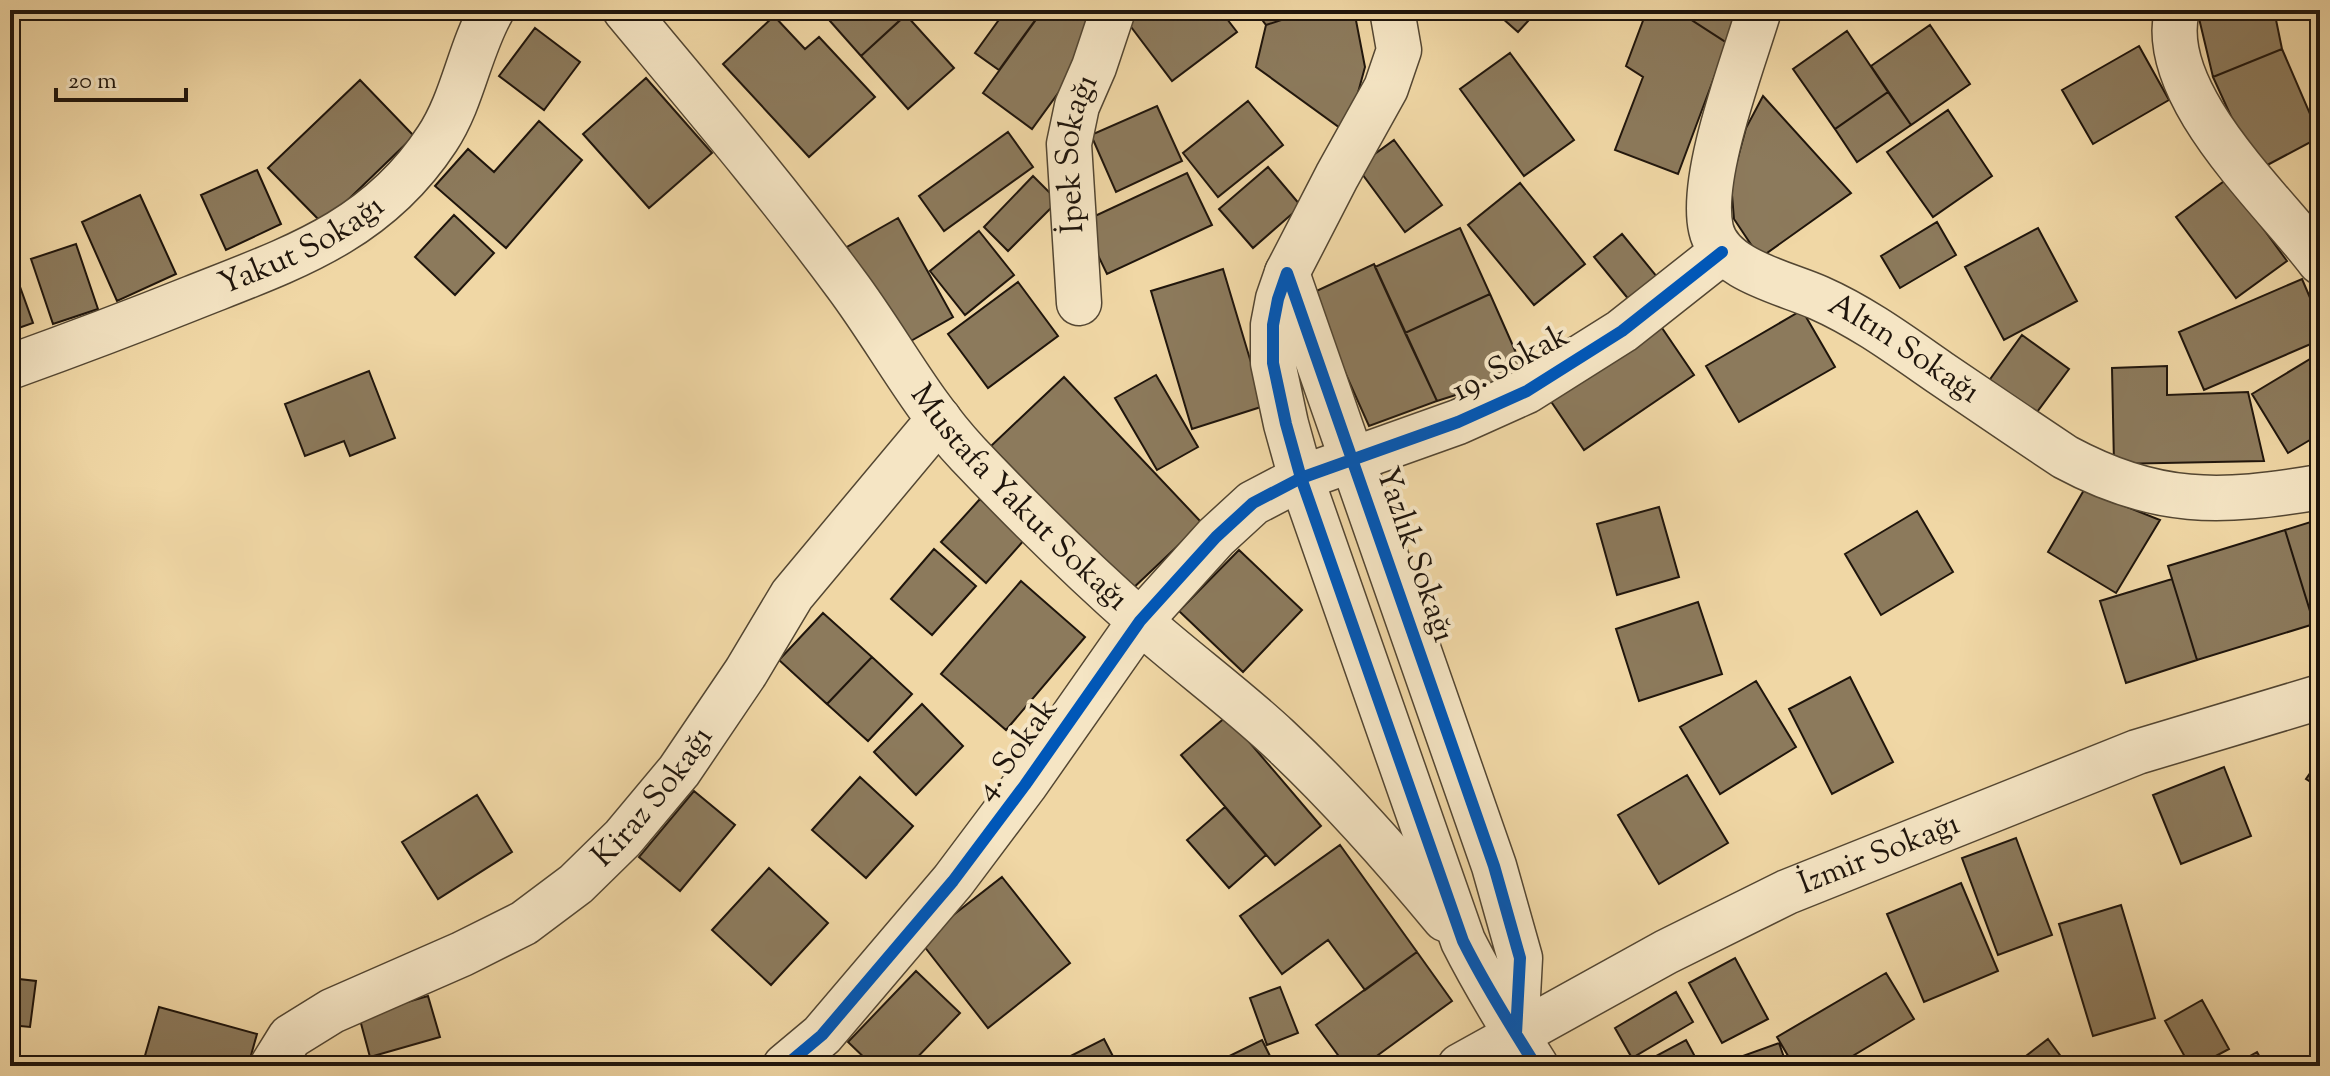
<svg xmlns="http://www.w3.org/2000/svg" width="2330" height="1076" viewBox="0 0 2330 1076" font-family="'Sorts Mill Goudy',serif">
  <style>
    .building { fill: #8c7a5c; stroke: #1f150c; stroke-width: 2 }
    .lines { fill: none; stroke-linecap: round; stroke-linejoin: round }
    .minor-casing { stroke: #534632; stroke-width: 47 }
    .tertiary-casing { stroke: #534632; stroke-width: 47 }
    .minor { stroke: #f5e5c4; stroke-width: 44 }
    .tertiary { stroke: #f5e5c4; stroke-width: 44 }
    .cycleway-casing { stroke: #f5e5c4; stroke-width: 17 }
    .cycleway { stroke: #0057b8; stroke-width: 12 }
    .labels { text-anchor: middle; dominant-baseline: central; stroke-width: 8; stroke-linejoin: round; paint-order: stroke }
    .street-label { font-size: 32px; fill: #1f150c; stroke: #f5e5c4 }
  </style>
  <rect width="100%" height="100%" fill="#f0d7a5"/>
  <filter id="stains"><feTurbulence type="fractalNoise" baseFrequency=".0025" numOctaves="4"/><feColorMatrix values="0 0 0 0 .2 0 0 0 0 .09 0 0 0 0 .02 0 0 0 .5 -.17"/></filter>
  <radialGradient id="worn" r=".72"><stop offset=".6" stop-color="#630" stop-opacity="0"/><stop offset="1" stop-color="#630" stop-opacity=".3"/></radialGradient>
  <path class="building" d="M 824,10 L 911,10 L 861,56 L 822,12 Z
    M 1006,10 L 1024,10 L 1036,19 L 999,70 L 975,53 Z
    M 1043,10 L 1102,10 L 1093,45 L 1032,129 L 983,93 Z
    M 1128,10 L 1220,10 L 1237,32 L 1172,81 L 1122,15 Z
    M 1255,10 L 1312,10 L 1266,25 Z
    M 1312,10 L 1354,10 L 1365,67 L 1347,133 L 1256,67 L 1266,25 Z
    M 1493,10 L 1538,10 L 1518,32 Z
    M 1647,10 L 1676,10 L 1727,43 L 1678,174 L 1615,150 L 1643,77 L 1626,66 Z
    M 1676,10 L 1740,10 L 1727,43 Z
    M 2197,10 L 2274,10 L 2282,49 L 2213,77 Z
    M 906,15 L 954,68 L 908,109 L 861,56 Z
    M 774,16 L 805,49 L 819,37 L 875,97 L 809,157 L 723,64 Z
    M 1930,25 L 1970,84 L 1911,125 L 1871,66 Z
    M 535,28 L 580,62 L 544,110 L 499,76 Z
    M 1847,31 L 1888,92 L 1835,129 L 1793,69 Z
    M 2139,46 L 2169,100 L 2093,144 L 2062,90 Z
    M 2282,49 L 2320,137 L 2256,171 L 2213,77 Z
    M 1510,53 L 1574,140 L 1524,176 L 1460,89 Z
    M 646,78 L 712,153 L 649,208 L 583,134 Z
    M 360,80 L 414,136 L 323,224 L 268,168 Z
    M 1888,92 L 1911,125 L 1857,162 L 1835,129 Z
    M 1763,96 L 1851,193 L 1760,258 L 1734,219 L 1731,183 L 1746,128 Z
    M 1248,101 L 1283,145 L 1218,197 L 1183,153 Z
    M 1157,106 L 1182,161 L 1116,192 L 1091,135 Z
    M 1948,110 L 1992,176 L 1933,217 L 1887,152 Z
    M 539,121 L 582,160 L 506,248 L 435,186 L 468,149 L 494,172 Z
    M 1008,132 L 1033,167 L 944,231 L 919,196 Z
    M 1394,140 L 1442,205 L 1405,232 L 1357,167 Z
    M 1268,167 L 1301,206 L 1253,248 L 1219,209 Z
    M 257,170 L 281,224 L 226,250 L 201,195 Z
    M 1187,173 L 1212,225 L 1107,274 L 1082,222 Z
    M 1033,176 L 1058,201 L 1008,251 L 984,227 Z
    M 2227,179 L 2287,261 L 2236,298 L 2176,217 Z
    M 1520,183 L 1585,264 L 1534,305 L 1468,225 Z
    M 140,195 L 176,274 L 117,301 L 82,222 Z
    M 454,215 L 494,253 L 455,295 L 415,257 Z
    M 898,218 L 953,317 L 902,346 L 847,247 Z
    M 1937,222 L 1956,255 L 1900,288 L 1881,256 Z
    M 1460,228 L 1490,294 L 1405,333 L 1375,267 Z
    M 2038,228 L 2077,301 L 2004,340 L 1965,267 Z
    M 979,231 L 1014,275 L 965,315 L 930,271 Z
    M 1622,234 L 1658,278 L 1630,301 L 1594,257 Z
    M 76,244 L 98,309 L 53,324 L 31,259 Z
    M 10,259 L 33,323 L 10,331 Z
    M 1374,264 L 1437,401 L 1369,426 L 1310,294 Z
    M 1223,269 L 1264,406 L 1192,429 L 1151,291 Z
    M 2302,279 L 2320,321 L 2320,340 L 2204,390 L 2179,332 Z
    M 1018,282 L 1058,336 L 988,388 L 948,334 Z
    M 1490,294 L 1525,373 L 1437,401 L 1405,333 Z
    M 1802,310 L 1835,367 L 1739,422 L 1706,366 Z
    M 1660,325 L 1694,375 L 1584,450 L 1550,400 Z
    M 2022,335 L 2069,369 L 2034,416 L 1988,382 Z
    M 2320,353 L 2320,434 L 2288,453 L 2252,394 Z
    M 2167,366 L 2167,395 L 2248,392 L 2264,461 L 2114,464 L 2112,368 Z
    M 369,371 L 395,438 L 350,456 L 344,441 L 305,456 L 285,404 Z
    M 1156,375 L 1198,447 L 1157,470 L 1115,398 Z
    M 1064,377 L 1202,523 L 1129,592 L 991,446 Z
    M 2084,490 L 2160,520 L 2116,593 L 2048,552 Z
    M 980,499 L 1025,539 L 986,583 L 941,542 Z
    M 1659,507 L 1679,577 L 1617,595 L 1597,524 Z
    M 1917,511 L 1953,572 L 1881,615 L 1845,554 Z
    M 2320,519 L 2320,622 L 2314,624 L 2285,530 Z
    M 2285,530 L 2314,624 L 2197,660 L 2168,566 Z
    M 934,549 L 976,586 L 932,635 L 891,599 Z
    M 1239,550 L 1302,610 L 1243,672 L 1179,611 Z
    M 2172,579 L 2197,660 L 2126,683 L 2100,601 Z
    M 1021,581 L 1085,637 L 1006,730 L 941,674 Z
    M 1698,602 L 1722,674 L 1639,701 L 1616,629 Z
    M 823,613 L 872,657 L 827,704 L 779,660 Z
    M 872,657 L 912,694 L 868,741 L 827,704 Z
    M 1850,677 L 1893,762 L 1832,794 L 1789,709 Z
    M 1756,681 L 1796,747 L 1720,794 L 1680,727 Z
    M 922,704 L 963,746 L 916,795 L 874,752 Z
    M 1227,716 L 1321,826 L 1275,865 L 1181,755 Z
    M 2320,759 L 2320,788 L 2306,779 Z
    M 2224,767 L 2251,836 L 2181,864 L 2153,795 Z
    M 1687,775 L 1728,843 L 1659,884 L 1618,815 Z
    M 860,777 L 913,826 L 866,878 L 812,830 Z
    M 694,791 L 735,825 L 680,891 L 639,857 Z
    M 477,795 L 512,852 L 438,899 L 402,842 Z
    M 1225,807 L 1266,855 L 1229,888 L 1187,840 Z
    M 2016,838 L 2052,935 L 1998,955 L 1962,858 Z
    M 1340,845 L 1417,952 L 1365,990 L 1328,940 L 1282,974 L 1240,916 Z
    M 769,868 L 828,923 L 771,985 L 712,930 Z
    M 1002,877 L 1070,963 L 988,1028 L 920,941 Z
    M 1961,883 L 1998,971 L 1924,1002 L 1887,914 Z
    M 2121,905 L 2155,1018 L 2093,1036 L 2059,924 Z
    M 1417,952 L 1452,1001 L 1363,1066 L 1346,1066 L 1316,1025 Z
    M 1735,958 L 1768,1019 L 1722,1043 L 1689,983 Z
    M 916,971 L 960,1013 L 909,1066 L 873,1066 L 848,1042 Z
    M 1886,973 L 1914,1019 L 1836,1066 L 1794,1066 L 1777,1037 Z
    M 10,978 L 36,981 L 30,1027 L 10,1025 Z
    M 1280,987 L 1298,1033 L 1267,1045 L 1250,998 Z
    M 1676,992 L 1693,1022 L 1632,1058 L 1615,1028 Z
    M 428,996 L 440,1037 L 370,1057 L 359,1016 Z
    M 2202,1000 L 2229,1049 L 2197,1066 L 2190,1066 L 2165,1021 Z
    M 159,1007 L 257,1034 L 248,1066 L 142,1066 Z
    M 1104,1039 L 1118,1066 L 1051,1066 Z
    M 2048,1039 L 2068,1066 L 2013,1066 Z
    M 1262,1040 L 1275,1066 L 1209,1066 Z
    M 1686,1040 L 1700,1066 L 1639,1066 L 1639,1065 Z
    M 1779,1043 L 1787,1066 L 1740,1066 L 1737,1058 Z
    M 2257,1052 L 2265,1066 L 2232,1066 Z"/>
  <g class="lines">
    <defs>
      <g id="minor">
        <path id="s1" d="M 625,10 C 700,100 776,189 846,284 C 888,340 920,403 968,454 C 1023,512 1081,569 1141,622 C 1186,662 1234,697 1278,738 C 1339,795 1392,855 1445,919"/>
        <path id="s2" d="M 1759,10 C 1743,64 1699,176 1711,229 C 1720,270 1786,283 1819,298 C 1862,317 1900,345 1939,372 C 1980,400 2023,429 2065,457 C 2156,506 2220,504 2320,487"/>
        <path d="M 2177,10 C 2156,95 2274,200 2320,262"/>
        <path d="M 1287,273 L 1337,176 L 1386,88 L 1399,50 L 1392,10"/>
        <path id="s3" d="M 1079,303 L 1069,144 L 1077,106 L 1094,67 L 1113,10"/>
        <path id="s4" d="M 10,367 C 71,345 132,322 192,298 C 290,259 376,232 437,139 C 463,100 469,50 492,10"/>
        <path d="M 1516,1034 L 1520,958 L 1494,866 L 1287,273 L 1278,299 L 1273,325 L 1273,363 L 1286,424 L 1301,478 L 1463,941 C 1485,985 1510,1025 1536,1066"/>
        <path id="s5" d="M 272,1066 L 290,1037 L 332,1011 L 462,954 L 524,923 L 576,884 L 623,838 L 679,771 L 746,672 L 792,595 L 939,419"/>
        <path d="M 785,1066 L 822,1035 L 953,881 L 1025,785 L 1140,621 L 1216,537 L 1253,503 L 1301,478 L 1458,422 L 1527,391 L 1622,331 L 1722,252"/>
      </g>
      <g id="tertiary">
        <path id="s6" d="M 1460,1066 L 1666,952 L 1787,892 L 2137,752 L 2320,697"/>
      </g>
    </defs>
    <use href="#minor" class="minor-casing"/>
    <use href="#tertiary" class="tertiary-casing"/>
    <use href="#minor" class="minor"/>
    <use href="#tertiary" class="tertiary"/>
    <defs>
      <path id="cycleway" d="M 1516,1034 L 1520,958 L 1494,866 L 1287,273 L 1278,299 L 1273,325 L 1273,363 L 1286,424 L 1301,478 L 1463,941 C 1485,985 1510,1025 1536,1066
        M 785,1066 L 822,1035 L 953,881 L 1025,785 L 1140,621 L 1216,537 L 1253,503 L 1301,478 L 1458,422 L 1527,391 L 1622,331 L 1722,252"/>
    </defs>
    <use href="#cycleway" class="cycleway-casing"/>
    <use href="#cycleway" class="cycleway"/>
  </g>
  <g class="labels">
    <g class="street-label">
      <text stroke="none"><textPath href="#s3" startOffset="150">İpek Sokağı</textPath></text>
      <text stroke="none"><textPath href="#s4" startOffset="316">Yakut Sokağı</textPath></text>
      <text stroke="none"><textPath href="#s2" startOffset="458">Altın Sokağı</textPath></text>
      <text transform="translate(1511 364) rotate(-28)">19. Sokak</text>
      <text stroke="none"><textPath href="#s1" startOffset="628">Mustafa Yakut Sokağı</textPath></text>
      <text transform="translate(1414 555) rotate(71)">Yazlık Sokağı</text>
      <text transform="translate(1017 750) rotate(-54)">4. Sokak</text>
      <text stroke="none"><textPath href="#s5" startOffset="476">Kiraz Sokağı</textPath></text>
      <text stroke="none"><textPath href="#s6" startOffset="470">İzmir Sokağı</textPath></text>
    </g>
  </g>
  <rect width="2330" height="1076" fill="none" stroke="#f0d7a5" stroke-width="40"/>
  <rect x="12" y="12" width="2306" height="1052" fill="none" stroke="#1f150c" stroke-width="4"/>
  <rect x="20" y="20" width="2290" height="1036" fill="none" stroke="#1f150c" stroke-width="2"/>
  <path d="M56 88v12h130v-12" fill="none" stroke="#1f150c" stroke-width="4"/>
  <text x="68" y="88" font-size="24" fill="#1f150c" stroke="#f5e5c4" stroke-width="6" paint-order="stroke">20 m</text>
  <rect width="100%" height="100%" filter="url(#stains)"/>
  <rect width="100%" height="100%" fill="url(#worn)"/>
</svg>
